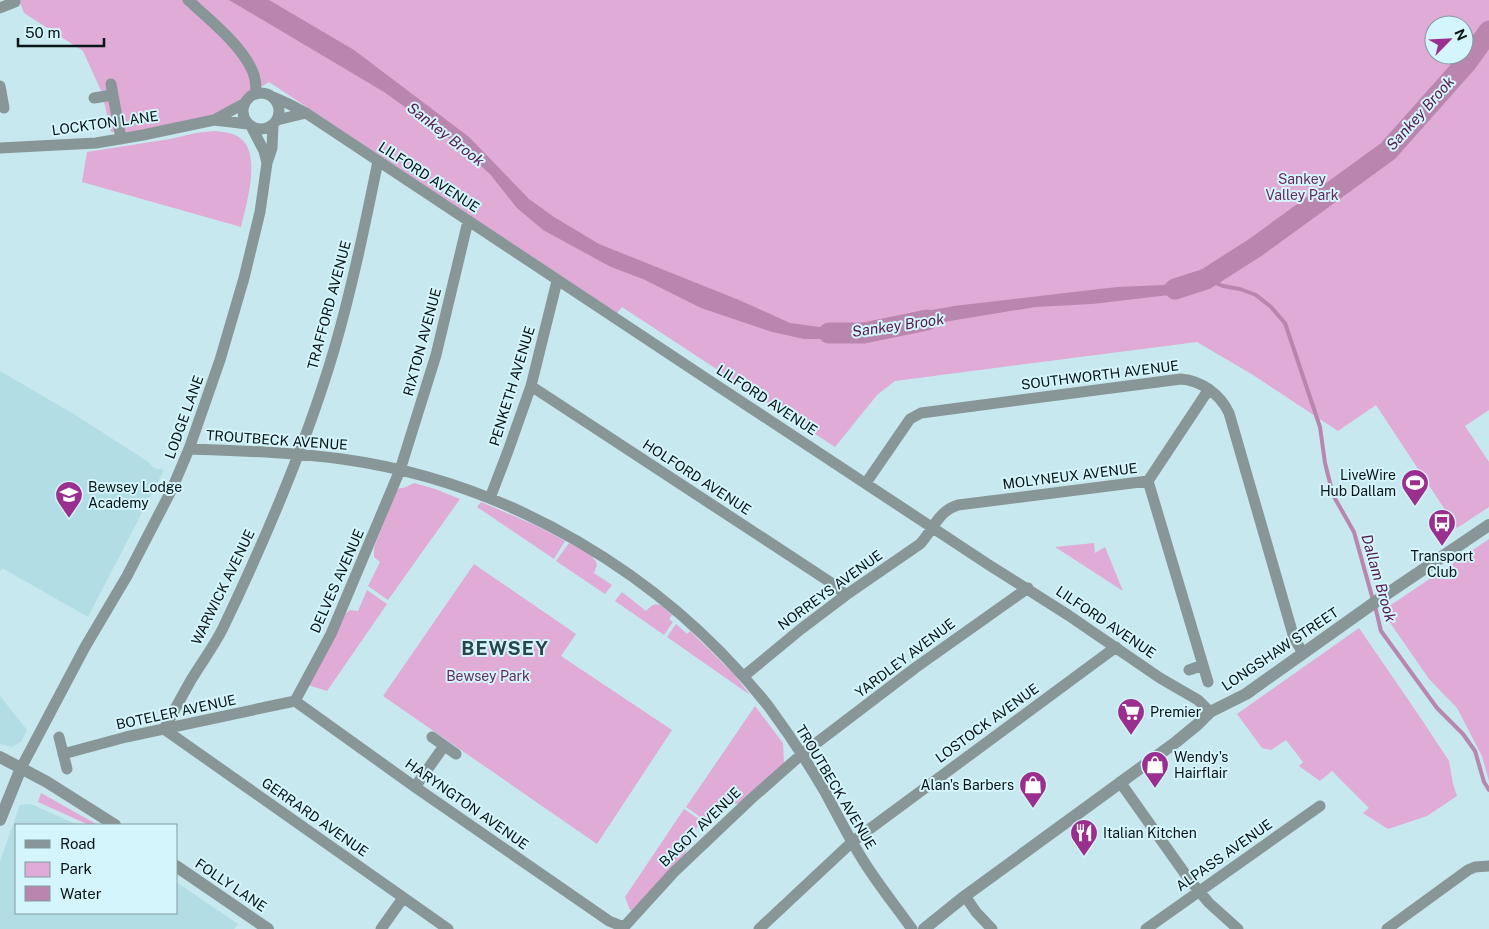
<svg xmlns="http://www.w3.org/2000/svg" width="1489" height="929" viewBox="0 0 1489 929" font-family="'Public Sans',sans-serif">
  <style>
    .built { fill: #b3dde5 }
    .green { fill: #e0abd7; fill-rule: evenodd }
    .water { fill: #b986b0 }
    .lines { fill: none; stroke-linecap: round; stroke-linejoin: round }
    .stream { stroke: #b986b0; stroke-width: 4 }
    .river { stroke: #b986b0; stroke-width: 21 }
    .minor { stroke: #889698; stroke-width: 11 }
    .tertiary { stroke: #889698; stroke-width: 12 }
    .labels { text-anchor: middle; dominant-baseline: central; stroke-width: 4; stroke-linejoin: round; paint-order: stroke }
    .street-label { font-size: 14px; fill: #081416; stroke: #d4f5fb }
    .park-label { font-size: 14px; fill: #67295f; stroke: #d4f5fb }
    .poi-label { font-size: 14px; fill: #081416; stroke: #d4f5fb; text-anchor: start }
    .water-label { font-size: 15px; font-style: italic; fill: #571a51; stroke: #d4f5fb }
    .district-label { font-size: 19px; font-weight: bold; letter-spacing: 1px; fill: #28454a; stroke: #d4f5fb }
  </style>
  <rect width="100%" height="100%" fill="#c7e8ee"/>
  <path class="built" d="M 0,371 L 77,416 L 122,445 L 147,461 L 154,468 L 164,470 L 88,617 L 2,568 L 0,571 Z
    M 0,696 L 27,730 L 21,742 L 12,747 L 0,744 Z
    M 31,804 L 78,825 L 16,825 L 16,913 L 176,913 L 176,882 L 238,924 L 234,929 L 0,929 L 0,861 L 20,805 Z"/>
  <path class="green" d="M 19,0 L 1489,0 L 1489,410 L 1465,426 L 1489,462 L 1489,507 L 1457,528 L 1376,405 L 1338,431 L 1253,375 L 1197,342 L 895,381 L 877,395 L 835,447 L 622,307 L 617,313 L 269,82 L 214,115 L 133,133 L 111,132 L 102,93 L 83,51 L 24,13 ZM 1434,25 L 1464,25 L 1464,55 L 1434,55 Z
    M 214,131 C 222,132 233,132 240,138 C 262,153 246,206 241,227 L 82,182 L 87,152 L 170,139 L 196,133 Z
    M 414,483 L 435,489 L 460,499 L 388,600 L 368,586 L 380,562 L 374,557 L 374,548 L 397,489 L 406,487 Z
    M 481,502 L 537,526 L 565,541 L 554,559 L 477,507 Z
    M 1489,539 L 1489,781 L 1482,756 L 1457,708 L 1429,679 L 1382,611 Z
    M 569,543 C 579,548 594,553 597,565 L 594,573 L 612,585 L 605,594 L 556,561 Z
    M 1094,543 L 1095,553 L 1105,547 L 1123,591 L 1055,547 Z
    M 474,564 L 576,634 L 561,656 L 672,730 L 597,844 L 383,696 Z
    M 367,590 L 387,604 L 327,691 L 308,685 L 345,614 L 350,610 L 358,611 Z
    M 622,592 L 646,611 C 658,598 661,606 672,615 L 669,619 L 673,622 L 664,635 L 615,601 Z
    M 676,624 L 687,634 L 690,631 L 733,673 L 750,695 L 667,637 Z
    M 1359,628 L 1420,717 L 1449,761 L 1453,784 L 1457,796 L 1427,816 L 1388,829 L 1363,813 L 1369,808 L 1332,771 L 1320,781 L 1299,766 L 1303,762 L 1286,740 L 1271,750 L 1262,748 L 1237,714 Z
    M 755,706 L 783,743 L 784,764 L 738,804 L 730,803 L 726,800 L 705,820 L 686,807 Z
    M 41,793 L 98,825 L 89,825 L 38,802 Z
    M 684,809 L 703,822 L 685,838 L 688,845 L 686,853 L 632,910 L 630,910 L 625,897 Z"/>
  <path class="water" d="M 229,0 L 269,0 L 354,50 L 469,137 L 529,199 L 554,217 L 599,244 L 739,300 L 790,323 L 820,327 L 850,325 L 954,306 L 1117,287 L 1163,285 L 1200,271 L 1204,287 L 1186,293 L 1092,304 L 1035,307 L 938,323 L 895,326 L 826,339 L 804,339 L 772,332 L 701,308 L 643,279 L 611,267 L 543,230 L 517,208 L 490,174 L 450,139 L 384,92 Z"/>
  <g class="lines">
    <path class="stream" d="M 1206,279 L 1223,286 L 1240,289 L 1256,295 L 1271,307 L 1285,323 L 1320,427 L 1325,463 L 1333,495 L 1354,532 L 1373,600
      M 1375,606 L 1381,631 L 1437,708 L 1463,734 L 1475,751 L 1484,782 L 1489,790"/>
    <path class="river" d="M 1175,289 L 1206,279 L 1256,247 L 1388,151 L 1467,62 L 1489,31
      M 829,333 L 864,333 L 927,320"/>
    <path class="minor" d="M 188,0 C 209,19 241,45 252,70 C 256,78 256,86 256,94
      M 0,8 L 15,2
      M 111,84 L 121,139
      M 0,86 L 4,108
      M243 111a18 18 0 1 1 36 0a18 18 0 1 1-36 0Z
      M 273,97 L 289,104 L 306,113 L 707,379 L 989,565 L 1068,615 L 1160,678 L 1198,700 L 1210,712
      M 94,98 L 113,95
      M 214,120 L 245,103
      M 277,120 L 306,113
      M 251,126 L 264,151 L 267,163 L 272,148 L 273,125
      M 0,148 L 96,143 L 143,135 L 214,120 L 248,124
      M 378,161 C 365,225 352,288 334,350 C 306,445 266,538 223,628 C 214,646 202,662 191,680 C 182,696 173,713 164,729 L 448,929
      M 531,386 L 833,584 L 846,595
      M 189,449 C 240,451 291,452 342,459 C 509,482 665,575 769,707 C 789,734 808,763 825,792 C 837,814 848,836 861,857 C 876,882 895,905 912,929
      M 1148,481 L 1209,389
      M 866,483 L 910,419 L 921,413 L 1181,379 C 1202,381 1220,394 1229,413 L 1294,638 L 1303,653
      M 490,498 L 508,451 L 531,386 L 557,281
      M 1189,670 L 1203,665
      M 744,676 L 801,629 L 846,595 L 920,544 C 933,530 938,511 958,505 L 1148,481 L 1208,682
      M 295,701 L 331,634 L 400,470 L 436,355 L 468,221
      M 295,701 L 415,787 L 583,903 L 609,921 L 624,927
      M 59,737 L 67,769
      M 432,737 L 456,754
      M 63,754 L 126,737 L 295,701
      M 21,768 L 85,647 L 127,576 L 172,489 L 189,449 L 220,360 L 244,278 L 260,212 L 267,163
      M 1120,782 L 1188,878 L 1209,903 L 1238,929
      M 415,787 L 444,746
      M 965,896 L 976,912 L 992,929
      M 624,927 L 674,872 L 751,799 L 802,754 L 915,668 L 1028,588
      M 381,929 L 403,898
      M 759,929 L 852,842 L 1116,647
      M 1146,929 L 1320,806
      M 1387,929 L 1468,870 L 1475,867 L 1489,866"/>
    <path class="tertiary" d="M 0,757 L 47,782 L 115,825
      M 0,820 L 21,768
      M 176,866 L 268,929
      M 924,929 L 965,896 L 1176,742 L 1198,724 L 1210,712 L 1246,694 L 1378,600 L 1489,525"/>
  </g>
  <defs>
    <symbol id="stadium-pin" viewBox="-11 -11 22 30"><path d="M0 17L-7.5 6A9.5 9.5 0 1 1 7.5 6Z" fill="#9b2f8f" stroke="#d4f5fb"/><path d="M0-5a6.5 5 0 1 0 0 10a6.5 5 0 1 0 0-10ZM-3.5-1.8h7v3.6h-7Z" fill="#fff"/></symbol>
    <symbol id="school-pin" viewBox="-11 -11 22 30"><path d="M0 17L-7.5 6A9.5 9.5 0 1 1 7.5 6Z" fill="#9b2f8f" stroke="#d4f5fb"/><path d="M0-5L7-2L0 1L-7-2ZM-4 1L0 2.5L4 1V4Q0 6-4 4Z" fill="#fff"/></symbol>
    <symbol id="bus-pin" viewBox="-11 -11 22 30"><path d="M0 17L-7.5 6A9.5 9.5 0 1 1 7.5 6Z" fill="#9b2f8f" stroke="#d4f5fb"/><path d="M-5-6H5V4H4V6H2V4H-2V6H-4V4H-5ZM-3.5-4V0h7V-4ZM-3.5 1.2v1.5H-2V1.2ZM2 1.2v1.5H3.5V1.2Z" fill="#fff"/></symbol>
    <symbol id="supermarket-pin" viewBox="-11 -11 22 30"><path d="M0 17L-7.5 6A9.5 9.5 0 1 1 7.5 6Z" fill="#9b2f8f" stroke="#d4f5fb"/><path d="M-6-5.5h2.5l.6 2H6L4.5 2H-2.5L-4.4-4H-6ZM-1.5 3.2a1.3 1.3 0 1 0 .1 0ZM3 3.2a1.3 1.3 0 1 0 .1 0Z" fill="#fff"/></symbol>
    <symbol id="shop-pin" viewBox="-11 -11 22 30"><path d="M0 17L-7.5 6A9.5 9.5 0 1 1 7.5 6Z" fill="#9b2f8f" stroke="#d4f5fb"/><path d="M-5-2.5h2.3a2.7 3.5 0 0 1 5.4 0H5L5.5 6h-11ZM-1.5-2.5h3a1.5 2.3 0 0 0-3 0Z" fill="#fff"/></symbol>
    <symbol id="restaurant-pin" viewBox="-11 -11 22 30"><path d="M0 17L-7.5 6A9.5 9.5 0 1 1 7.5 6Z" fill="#9b2f8f" stroke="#d4f5fb"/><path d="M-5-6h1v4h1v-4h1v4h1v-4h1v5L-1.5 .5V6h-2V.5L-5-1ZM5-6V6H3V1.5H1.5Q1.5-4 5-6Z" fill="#fff"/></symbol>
  </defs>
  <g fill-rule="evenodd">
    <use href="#stadium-pin" x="1399" y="467" width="32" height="43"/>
    <use href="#school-pin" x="53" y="479" width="32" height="43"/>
    <use href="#bus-pin" x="1426" y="507" width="32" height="43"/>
    <use href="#supermarket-pin" x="1115" y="696" width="32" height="43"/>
    <use href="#shop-pin" x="1139" y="749" width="32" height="43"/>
    <use href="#shop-pin" x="1017" y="769" width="32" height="43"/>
    <use href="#restaurant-pin" x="1068" y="817" width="32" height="43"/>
  </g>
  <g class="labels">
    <g class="street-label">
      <text transform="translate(105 123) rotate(-8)">LOCKTON LANE</text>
      <text transform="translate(429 177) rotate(33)">LILFORD AVENUE</text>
      <text transform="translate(329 305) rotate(-75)">TRAFFORD AVENUE</text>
      <text transform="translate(422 342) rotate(-75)">RIXTON AVENUE</text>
      <text transform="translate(1100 375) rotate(-7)">SOUTHWORTH AVENUE</text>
      <text transform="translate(512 386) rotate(-73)">PENKETH AVENUE</text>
      <text transform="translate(767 400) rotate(33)">LILFORD AVENUE</text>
      <text transform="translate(184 417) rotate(-70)">LODGE LANE</text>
      <text transform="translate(277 440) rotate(4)">TROUTBECK AVENUE</text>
      <text transform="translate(1070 476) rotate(-7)">MOLYNEUX AVENUE</text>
      <text transform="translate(697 477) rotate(33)">HOLFORD AVENUE</text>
      <text transform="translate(337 581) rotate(-66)">DELVES AVENUE</text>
      <text transform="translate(223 587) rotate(-64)">WARWICK AVENUE</text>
      <text transform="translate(830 590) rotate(-36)">NORREYS AVENUE</text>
      <text transform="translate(1106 622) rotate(34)">LILFORD AVENUE</text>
      <text transform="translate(1280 649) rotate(-34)">LONGSHAW STREET</text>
      <text transform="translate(905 658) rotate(-37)">YARDLEY AVENUE</text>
      <text transform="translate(176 712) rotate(-12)">BOTELER AVENUE</text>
      <text transform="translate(987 723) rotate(-36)">LOSTOCK AVENUE</text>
      <text transform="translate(836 787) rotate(59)">TROUTBECK AVENUE</text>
      <text transform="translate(467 804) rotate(35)">HARYNGTON AVENUE</text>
      <text transform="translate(315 817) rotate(35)">GERRARD AVENUE</text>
      <text transform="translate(700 827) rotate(-44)">BAGOT AVENUE</text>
      <text transform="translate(1224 855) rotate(-35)">ALPASS AVENUE</text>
      <text transform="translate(231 885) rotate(34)">FOLLY LANE</text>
    </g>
    <g class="park-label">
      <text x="1302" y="179">Sankey<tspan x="1302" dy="16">Valley Park</tspan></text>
      <text x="488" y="676">Bewsey Park</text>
    </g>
    <g class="poi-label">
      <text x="1396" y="475" text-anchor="end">LiveWire<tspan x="1396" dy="16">Hub Dallam</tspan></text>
      <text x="88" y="487">Bewsey Lodge<tspan x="88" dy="16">Academy</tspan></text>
      <text x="1442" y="556" text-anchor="middle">Transport<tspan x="1442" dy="16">Club</tspan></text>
      <text x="1150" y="712">Premier</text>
      <text x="1174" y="757">Wendy's<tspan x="1174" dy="16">Hairflair</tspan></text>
      <text x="1014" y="785" text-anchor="end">Alan's Barbers</text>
      <text x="1103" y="833">Italian Kitchen</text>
    </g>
    <g class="water-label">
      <text transform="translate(1420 113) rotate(-48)">Sankey Brook</text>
      <text transform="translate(446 134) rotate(38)">Sankey Brook</text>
      <text transform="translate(898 325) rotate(-8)">Sankey Brook</text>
      <text transform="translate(1379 578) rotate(74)">Dallam Brook</text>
    </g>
    <g class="district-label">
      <text x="505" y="648">BEWSEY</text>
    </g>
  </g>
  <rect x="15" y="824" width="162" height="90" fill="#d4f5fb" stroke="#829b9f"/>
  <rect x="25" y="840" width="25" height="8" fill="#889698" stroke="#829b9f"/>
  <text x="60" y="849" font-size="15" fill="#081416">Road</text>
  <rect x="25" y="862" width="25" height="15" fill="#e0abd7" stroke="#829b9f"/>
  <text x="60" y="874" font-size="15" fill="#081416">Park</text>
  <rect x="25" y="886" width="25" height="15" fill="#b986b0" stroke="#829b9f"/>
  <text x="60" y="899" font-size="15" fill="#081416">Water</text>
  <g transform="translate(1449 40) rotate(66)"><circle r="24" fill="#d4f5fb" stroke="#829b9f"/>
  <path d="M0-4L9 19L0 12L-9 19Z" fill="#9b2f8f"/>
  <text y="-8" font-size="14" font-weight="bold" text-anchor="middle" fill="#081416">N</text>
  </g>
  <path d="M18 38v8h86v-8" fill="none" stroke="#081416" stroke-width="2.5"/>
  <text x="25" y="38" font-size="15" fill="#081416" stroke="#d4f5fb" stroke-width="4" paint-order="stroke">50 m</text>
</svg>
